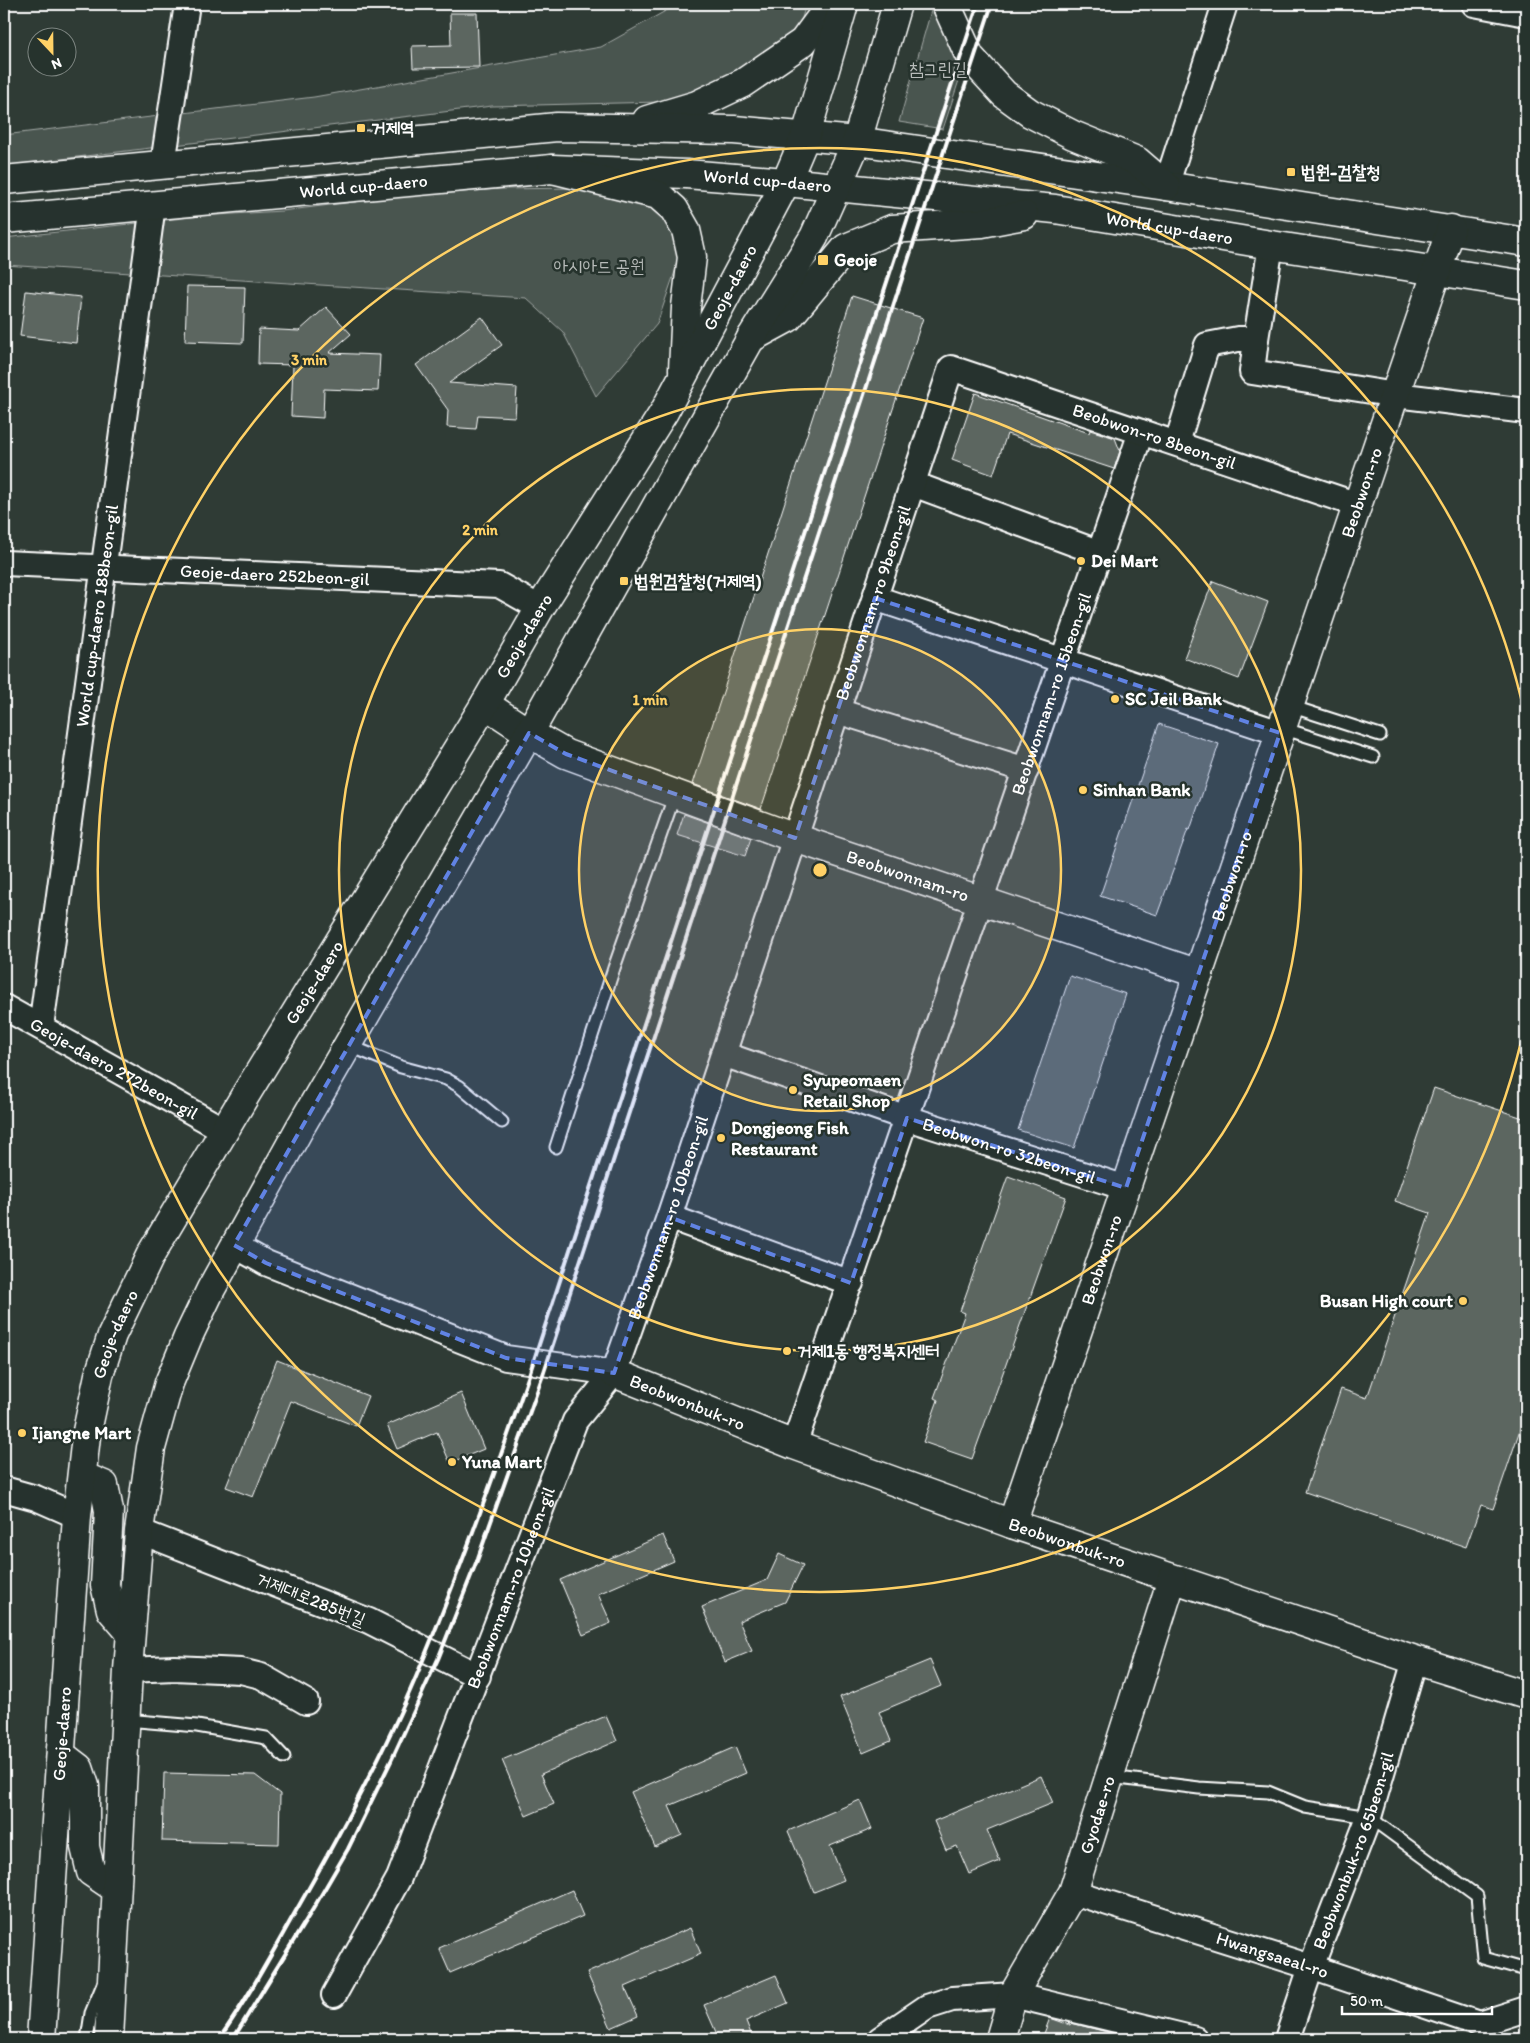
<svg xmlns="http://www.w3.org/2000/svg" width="1530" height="2043" viewBox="0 0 1530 2043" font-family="Itim,'Poor Story',sans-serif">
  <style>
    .green { fill: #4a544f; stroke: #a4aaa7 }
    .building { fill: #5b6661; stroke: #fff }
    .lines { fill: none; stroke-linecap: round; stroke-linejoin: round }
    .service-casing { stroke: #fff; stroke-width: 15 }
    .minor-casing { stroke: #fff; stroke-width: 28 }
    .secondary-casing { stroke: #fff; stroke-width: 31 }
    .primary-casing { stroke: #fff; stroke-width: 31 }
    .service { stroke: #26332d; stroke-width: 11 }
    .minor { stroke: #26332d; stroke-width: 24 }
    .secondary { stroke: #26332d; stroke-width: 28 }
    .primary { stroke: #26332d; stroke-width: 28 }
    .rail { stroke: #fff; stroke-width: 4 }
    .marked { fill: #6183e4; fill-opacity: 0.2; stroke: #6183e4; stroke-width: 4; stroke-dasharray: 10 6; stroke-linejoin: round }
    .ring { fill: none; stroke: #ffd166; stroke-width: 2.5 }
    .poi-dot { fill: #ffd166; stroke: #26332d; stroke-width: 2 }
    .labels { text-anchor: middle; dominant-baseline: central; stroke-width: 5; stroke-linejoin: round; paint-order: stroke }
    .park-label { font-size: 18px; fill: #b7bbb9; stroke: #26332d }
    .poi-label { font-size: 18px; font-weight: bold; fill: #fff; stroke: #26332d; text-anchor: start }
    .street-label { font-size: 18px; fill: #fff; stroke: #26332d }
    .centre { fill: #ffd166; stroke: #26332d; stroke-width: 2.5 }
    .ring-label { font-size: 15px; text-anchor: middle; font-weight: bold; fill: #ffd166; stroke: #26332d; stroke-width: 5; stroke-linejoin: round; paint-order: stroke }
  </style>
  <rect width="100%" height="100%" fill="#2f3b35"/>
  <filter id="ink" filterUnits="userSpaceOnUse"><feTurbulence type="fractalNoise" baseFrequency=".02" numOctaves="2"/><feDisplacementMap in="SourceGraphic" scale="10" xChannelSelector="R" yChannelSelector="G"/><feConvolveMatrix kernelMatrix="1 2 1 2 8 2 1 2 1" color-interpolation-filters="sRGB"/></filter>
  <g filter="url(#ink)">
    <path class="green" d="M 678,4 L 806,4 L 800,25 L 740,76 L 661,102 L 492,106 L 4,166 L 4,135 L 314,97 L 601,47 Z
      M 933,4 L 964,65 L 943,129 L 899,122 Z
      M 573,188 L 646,198 L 669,218 L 682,251 L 657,324 L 596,396 L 563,332 L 526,298 L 4,265 L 4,238 L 201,216 L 282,211 L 386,198 L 500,189 Z"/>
    <path class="building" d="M 450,13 L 477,13 L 479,67 L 413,68 L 412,46 L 451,45 Z
      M 187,286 L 245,287 L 243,343 L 185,341 Z
      M 26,291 L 81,297 L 76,343 L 20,336 Z
      M 852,296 L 923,318 L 761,809 L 693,784 Z
      M 326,307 L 351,334 L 329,353 L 380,355 L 378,391 L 324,389 L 323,418 L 291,416 L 293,365 L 258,364 L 259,329 L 299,331 Z
      M 482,317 L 502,345 L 449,383 L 517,388 L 515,417 L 478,415 L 476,429 L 447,427 L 448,410 L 416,365 Z
      M 975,393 L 1089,433 L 1090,430 L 1115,438 L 1120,451 L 1114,469 L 1007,434 L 993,475 L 952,460 Z
      M 1213,581 L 1268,602 L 1239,679 L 1184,658 Z
      M 1159,724 L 1219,744 L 1190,830 L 1188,829 L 1157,915 L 1100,896 Z
      M 684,814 L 751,838 L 745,856 L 677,835 Z
      M 1070,976 L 1126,994 L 1074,1148 L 1018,1130 Z
      M 1434,1088 L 1526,1119 L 1526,1412 L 1493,1509 L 1481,1505 L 1466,1547 L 1305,1492 L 1341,1389 L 1367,1398 L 1430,1213 L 1395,1201 Z
      M 1008,1176 L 1066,1197 L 972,1459 L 923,1442 L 938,1400 L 934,1398 L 965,1313 L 960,1311 Z
      M 277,1360 L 368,1396 L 356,1426 L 291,1401 L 253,1497 L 226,1487 Z
      M 461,1393 L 484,1449 L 450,1463 L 437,1432 L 397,1449 L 387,1425 Z
      M 663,1535 L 674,1561 L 598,1594 L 611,1623 L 583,1635 L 560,1580 Z
      M 779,1554 L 803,1565 L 785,1602 L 739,1621 L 752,1651 L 725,1662 L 702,1607 L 767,1580 Z
      M 930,1660 L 941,1686 L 879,1712 L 891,1741 L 863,1753 L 840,1697 Z
      M 606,1716 L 617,1741 L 541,1774 L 554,1804 L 526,1816 L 502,1760 Z
      M 735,1747 L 746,1773 L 669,1806 L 682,1835 L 655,1847 L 631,1792 Z
      M 164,1773 L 255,1775 L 280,1794 L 279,1844 L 162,1841 Z
      M 1041,1776 L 1053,1803 L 987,1830 L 1000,1861 L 969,1874 L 957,1846 L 946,1850 L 934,1821 Z
      M 860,1800 L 872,1829 L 830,1846 L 844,1880 L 814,1892 L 788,1831 Z
      M 572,1890 L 583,1916 L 450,1973 L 439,1948 Z
      M 690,1928 L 701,1954 L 625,1987 L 638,2016 L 611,2028 L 587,1973 Z
      M 776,1975 L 788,2003 L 746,2021 L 753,2039 L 719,2039 L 704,2005 Z
      M 1050,2018 L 1070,2025 L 1071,2023 L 1115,2034 L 1125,2038 L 1125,2039 L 1052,2039 L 1043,2036 Z"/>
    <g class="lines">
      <defs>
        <path id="service" d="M 1290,706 L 1380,735
          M 1282,728 L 1373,757
          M 348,1045 L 401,1067 L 446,1079 L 459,1086 L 502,1122
          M 556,1147 L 614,968 L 675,794
          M 126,1720 L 197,1726 L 266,1738 L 284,1757
          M 1110,1777 L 1199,1788 L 1268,1792 L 1305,1807 L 1369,1817 L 1477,1896 L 1483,1958 L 1526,1970
          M 87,2039 L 91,2013 L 103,1984"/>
        <g id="minor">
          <path d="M 1474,4 L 1526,14"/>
          <path d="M 163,164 L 187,4"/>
          <path d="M 1166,186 L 1225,4"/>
          <path d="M 1256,339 L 1252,372 L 1396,395 L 1526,411"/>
          <path d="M 1177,443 L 1207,345 L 1238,339 L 1256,339 L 1271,245"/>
          <path d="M 913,484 L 1100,553"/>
          <path id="s1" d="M 4,563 L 499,585 L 540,608"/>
          <path d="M 875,598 L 1280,733"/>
          <path d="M 837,711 L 1026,770"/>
          <path id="s2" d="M 4,1007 L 224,1130"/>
          <path id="s3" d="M 41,1027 L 153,205"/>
          <path id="s4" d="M 723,1054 L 907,1118 L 1126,1188"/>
          <path d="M 669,1217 L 851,1283"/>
          <path d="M 234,1245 L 266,1263 L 506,1358 L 614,1373"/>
          <path id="s5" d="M 794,1445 L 1141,432"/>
          <path d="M 4,1489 L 36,1498 L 77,1516"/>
          <path d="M 139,1531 L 369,1621 L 478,1676"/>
          <path d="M 128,1670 L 174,1668 L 241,1671 L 261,1676 L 306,1702"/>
          <path id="s6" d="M 1073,1892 L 1311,1967 L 1479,2024 L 1526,2009"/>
          <path id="s7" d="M 334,1995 L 399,1878 L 575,1421 L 614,1373 L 669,1217 L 951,368 L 1358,505"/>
          <path d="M 880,2039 L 927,2007 L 952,1999 L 1013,1995 L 1195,2039"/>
          <path id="s8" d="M 1287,2039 L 1311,1967 L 1369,1817 L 1415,1660"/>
        </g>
        <g id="secondary">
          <path d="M 647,120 L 697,105 L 743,83 L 803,42 L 831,4"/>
          <path d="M 4,180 L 557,127 L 734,130 L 857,141 L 1166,186 L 1526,242"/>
          <path id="s9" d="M 4,219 L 552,169 L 686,174 L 786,182 L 1055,209 L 1271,245 L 1526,285"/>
          <path d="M 751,338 L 788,318 L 846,248 L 892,229 L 982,223 L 1024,215"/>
          <path id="s10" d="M 485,704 L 529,733 L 566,754 L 795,838 L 1199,974"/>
          <path id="s11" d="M 614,1373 L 794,1445 L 1012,1524 L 1415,1660 L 1526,1695"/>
          <path id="s12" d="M 1012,1524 L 1451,229"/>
          <path id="s13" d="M 1000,2039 L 1013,1995 L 1073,1892 L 1172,1579"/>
        </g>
        <g id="primary">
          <path d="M 946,4 L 970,57 L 1004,94 L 1030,113 L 1073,135 L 1137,161 L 1166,186"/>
          <path d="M 552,169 L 658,195 L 674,209 L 686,230 L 692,257 L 686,307 L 683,370"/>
          <path d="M 82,1476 L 104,1485 L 109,1511 L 105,1585 L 111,1610 L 130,1632"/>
          <path d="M 62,1755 L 79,1768 L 85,1786 L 85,1847 L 91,1872 L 116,1889"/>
          <path id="s14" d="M 41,2039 L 77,1516 L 86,1436 L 99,1375 L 112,1335 L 151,1254 L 246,1094 L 485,704 L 540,608 L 664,412 L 786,182 L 806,135 L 844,4"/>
          <path d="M 109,2039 L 128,1670 L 139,1531 L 151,1448 L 169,1383 L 188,1337 L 211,1289 L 301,1126 L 529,733 L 751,338 L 814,237 L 857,141 L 897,4"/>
        </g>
      </defs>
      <use href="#service" class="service-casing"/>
      <use href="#minor" class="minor-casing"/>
      <use href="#secondary" class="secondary-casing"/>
      <use href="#primary" class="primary-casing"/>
      <use href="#service" class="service"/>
      <use href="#minor" class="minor"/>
      <use href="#secondary" class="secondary"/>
      <use href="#primary" class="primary"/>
      <path class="rail" d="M 219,2039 C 248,1998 272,1953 297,1909 C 340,1834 382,1757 416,1677 C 458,1577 494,1475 530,1372 L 978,4
        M 233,2039 L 313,1909 L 348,1849 L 391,1761 L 438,1659 L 478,1558 L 544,1372 L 992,4"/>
    </g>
  </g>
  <path class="marked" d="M 875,598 L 1280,733 L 1126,1188 L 907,1118 L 851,1283 L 669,1217 L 614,1373 L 506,1358 L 266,1263 L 234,1245 L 529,733 L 566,754 L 795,838 Z"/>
  <circle cx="820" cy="870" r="241" fill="#ffd166" fill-opacity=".12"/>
  <g class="ring">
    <circle cx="820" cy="870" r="241"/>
    <circle cx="820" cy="870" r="481"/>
    <path d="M1526 1020A722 722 0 1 1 1526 720"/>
  </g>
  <g class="poi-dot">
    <rect x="356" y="123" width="10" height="10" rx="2.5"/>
    <rect x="1286" y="167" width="10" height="10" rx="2.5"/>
    <rect x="817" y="254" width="12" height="12" rx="2.5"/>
    <circle cx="1081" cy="561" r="5"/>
    <rect x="619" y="576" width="10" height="10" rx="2.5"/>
    <circle cx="1115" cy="699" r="5"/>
    <circle cx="1083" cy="790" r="5"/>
    <circle cx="793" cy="1090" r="5"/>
    <circle cx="721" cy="1138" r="5"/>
    <circle cx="1463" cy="1301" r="5"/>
    <circle cx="787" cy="1351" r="5"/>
    <circle cx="22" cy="1433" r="5"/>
    <circle cx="452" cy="1462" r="5"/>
  </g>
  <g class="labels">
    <g class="park-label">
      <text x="938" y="69">참그린길</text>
      <text x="599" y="266">아시아드 공원</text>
    </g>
    <g class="poi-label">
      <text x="371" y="128">거제역</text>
      <text x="1301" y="172">법원-검찰청</text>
      <text x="834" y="260">Geoje</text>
      <text x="1091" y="561">Dei Mart</text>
      <text x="634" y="581">법원검찰청(거제역)</text>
      <text x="1125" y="699">SC Jeil Bank</text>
      <text x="1093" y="790">Sinhan Bank</text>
      <text x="803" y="1080">Syupeomaen<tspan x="803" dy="21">Retail Shop</tspan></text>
      <text x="731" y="1128">Dongjeong Fish<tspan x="731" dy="21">Restaurant</tspan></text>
      <text x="1453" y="1301" text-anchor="end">Busan High court</text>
      <text x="797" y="1351">거제1동 행정복지센터</text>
      <text x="32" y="1433">Ijangne Mart</text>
      <text x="462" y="1462">Yuna Mart</text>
    </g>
    <g class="street-label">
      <text stroke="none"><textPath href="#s9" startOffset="766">World cup-daero</textPath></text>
      <text stroke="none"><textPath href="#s9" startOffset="361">World cup-daero</textPath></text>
      <text stroke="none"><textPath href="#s9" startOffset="1171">World cup-daero</textPath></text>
      <text stroke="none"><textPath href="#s14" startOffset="1926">Geoje-daero</textPath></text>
      <text stroke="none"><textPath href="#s7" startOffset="1960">Beobwon-ro 8beon-gil</textPath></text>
      <text stroke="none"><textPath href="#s12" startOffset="1089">Beobwon-ro</textPath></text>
      <text stroke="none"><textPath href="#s1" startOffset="271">Geoje-daero 252beon-gil</textPath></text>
      <text stroke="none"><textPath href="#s7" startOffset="1498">Beobwonnam-ro 9beon-gil</textPath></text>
      <text stroke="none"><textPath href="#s3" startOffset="415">World cup-daero 188beon-gil</textPath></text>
      <text stroke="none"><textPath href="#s14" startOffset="1521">Geoje-daero</textPath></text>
      <text stroke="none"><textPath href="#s5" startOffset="794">Beobwonnam-ro 15beon-gil</textPath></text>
      <text stroke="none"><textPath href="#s10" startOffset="458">Beobwonnam-ro</textPath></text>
      <text stroke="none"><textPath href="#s12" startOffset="684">Beobwon-ro</textPath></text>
      <text stroke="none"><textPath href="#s14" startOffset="1116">Geoje-daero</textPath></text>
      <text stroke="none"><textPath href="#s2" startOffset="126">Geoje-daero 272beon-gil</textPath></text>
      <text stroke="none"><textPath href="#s4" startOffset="302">Beobwon-ro 32beon-gil</textPath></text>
      <text stroke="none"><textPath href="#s7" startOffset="850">Beobwonnam-ro 10beon-gil</textPath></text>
      <text stroke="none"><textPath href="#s12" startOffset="279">Beobwon-ro</textPath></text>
      <text stroke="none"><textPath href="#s14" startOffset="711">Geoje-daero</textPath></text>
      <text stroke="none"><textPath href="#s11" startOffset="79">Beobwonbuk-ro</textPath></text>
      <text stroke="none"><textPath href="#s11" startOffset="484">Beobwonbuk-ro</textPath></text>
      <text stroke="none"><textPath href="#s7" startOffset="445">Beobwonnam-ro 10beon-gil</textPath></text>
      <text transform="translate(311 1599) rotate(22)">거제대로285번길</text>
      <text stroke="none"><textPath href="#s14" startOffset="306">Geoje-daero</textPath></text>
      <text stroke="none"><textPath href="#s13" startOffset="246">Gyodae-ro</textPath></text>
      <text stroke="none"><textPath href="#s8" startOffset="200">Beobwonbuk-ro 65beon-gil</textPath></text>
      <text stroke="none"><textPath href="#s6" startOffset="209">Hwangsaeal-ro</textPath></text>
    </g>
  </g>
  <circle cx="820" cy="870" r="8" class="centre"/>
  <g class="ring-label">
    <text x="309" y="365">3 min</text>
    <text x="480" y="535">2 min</text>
    <text x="650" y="705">1 min</text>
  </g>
  <rect width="1530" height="2043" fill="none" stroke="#26332d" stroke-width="20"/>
  <rect x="10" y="10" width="1510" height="2023" fill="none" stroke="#fff" stroke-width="2" filter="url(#ink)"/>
  <g transform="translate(52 52) rotate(158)"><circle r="24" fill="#26332d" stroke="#7d8581"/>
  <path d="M0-4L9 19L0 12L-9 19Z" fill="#ffd166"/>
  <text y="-8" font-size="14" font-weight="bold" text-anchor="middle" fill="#ffffff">N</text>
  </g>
  <path d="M1342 2006v8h150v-8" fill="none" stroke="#ffffff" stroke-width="2.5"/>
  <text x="1350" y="2006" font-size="15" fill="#ffffff" stroke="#26332d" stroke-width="4" paint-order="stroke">50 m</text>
</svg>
